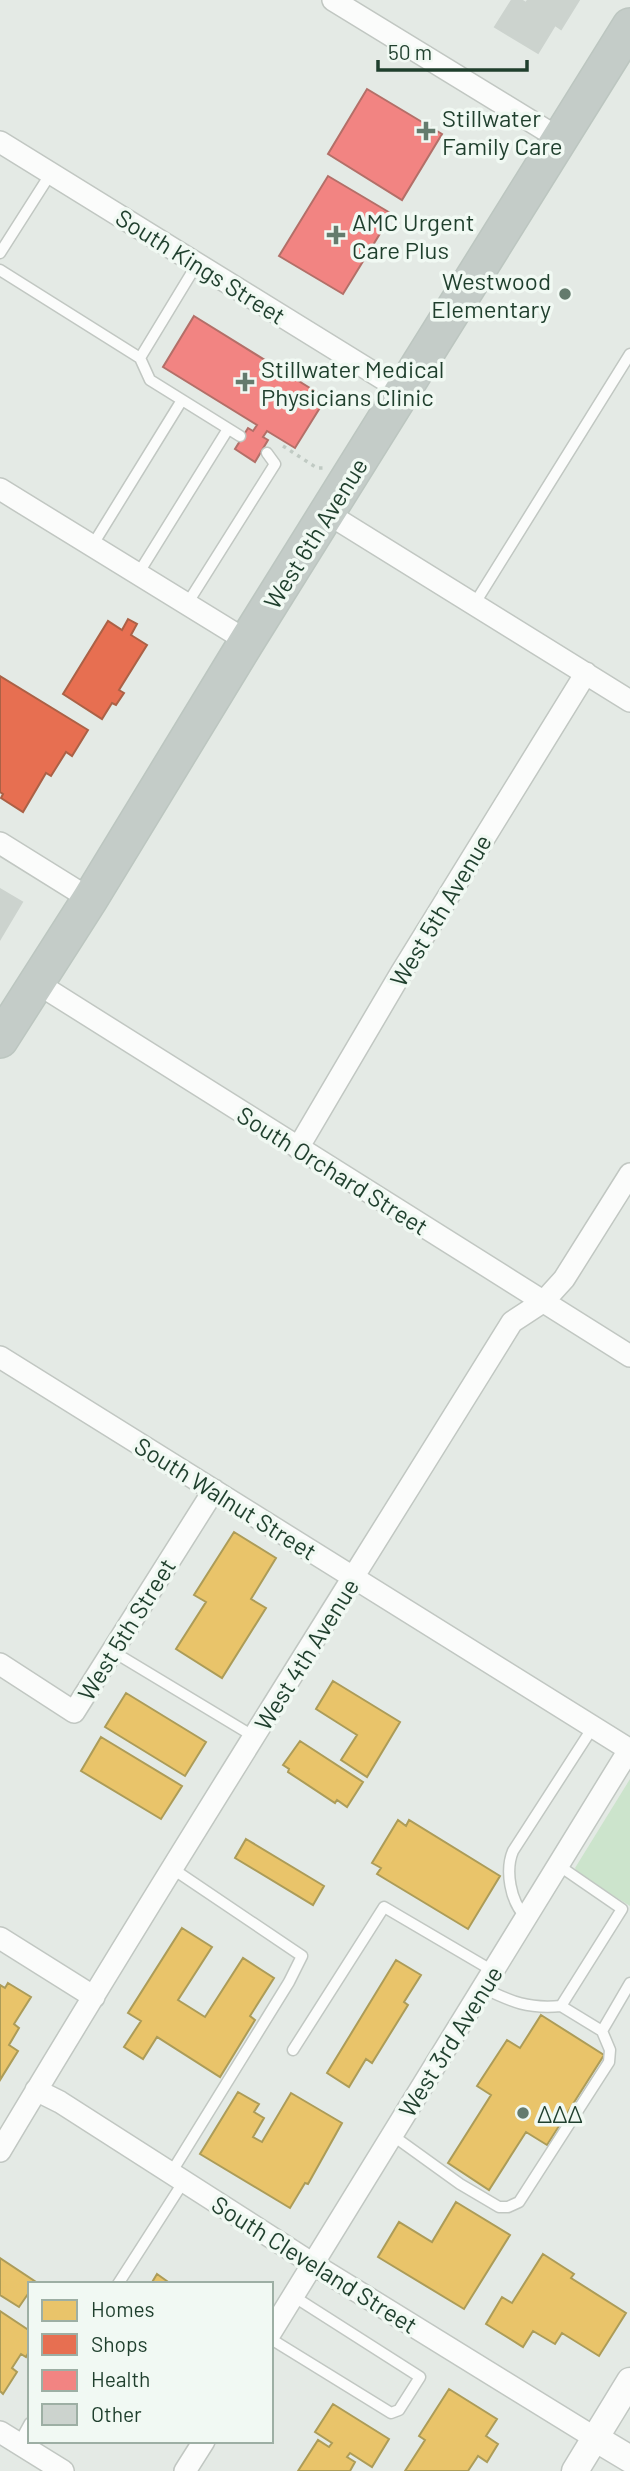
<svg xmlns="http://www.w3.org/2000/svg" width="630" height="2471" viewBox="0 0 630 2471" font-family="Barlow,sans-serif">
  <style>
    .green { fill: #cce4cc }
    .homes { fill: #e9c46a; stroke: #ac9c58; stroke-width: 2 }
    .shops { fill: #e76f51; stroke: #ab6146; stroke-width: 2 }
    .health { fill: #f28482; stroke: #b36f68; stroke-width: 2 }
    .building { fill: #ccd3ce; stroke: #ccd3ce; stroke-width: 2 }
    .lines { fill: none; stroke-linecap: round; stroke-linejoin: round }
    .service-casing { stroke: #c1c7c2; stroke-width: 13 }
    .minor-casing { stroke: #c1c7c2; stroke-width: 24 }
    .tertiary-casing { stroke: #c1c7c2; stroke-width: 29 }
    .trunk-casing { stroke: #bcc6c0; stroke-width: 38 }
    .path { stroke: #c0cac3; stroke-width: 3.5; stroke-dasharray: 3.5 5; stroke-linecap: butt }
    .service { stroke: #fbfcfb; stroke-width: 10 }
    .minor { stroke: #fbfcfb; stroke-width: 21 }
    .tertiary { stroke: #fbfcfb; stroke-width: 26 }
    .trunk { stroke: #c4ccc8; stroke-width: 35 }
    .poi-dot { fill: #647b6d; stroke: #f1f9f3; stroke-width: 2.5 }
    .labels { text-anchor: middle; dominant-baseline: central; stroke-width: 7; stroke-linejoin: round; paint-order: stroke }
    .poi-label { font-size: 24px; fill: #1f3f2d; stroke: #f1f9f3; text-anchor: start }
    .street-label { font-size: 24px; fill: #1f3f2d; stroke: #f1f9f3 }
  </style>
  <rect width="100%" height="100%" fill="#e4eae5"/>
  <path class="green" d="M 630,1779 L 630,1906 L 579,1874 L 575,1868 Z"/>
  <path class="homes" d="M 234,1532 L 276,1558 L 251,1599 L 266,1608 L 222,1678 L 176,1649 L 206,1602 L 194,1595 Z
    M 333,1681 L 400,1722 L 367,1777 L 341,1760 L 357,1735 L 316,1709 Z
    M 126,1693 L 206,1742 L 185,1776 L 105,1727 Z
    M 101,1737 L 182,1786 L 161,1819 L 81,1771 Z
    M 300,1741 L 363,1782 L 347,1807 L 337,1800 L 335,1803 L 288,1772 L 289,1769 L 283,1765 Z
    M 398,1820 L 406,1826 L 409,1820 L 500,1876 L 468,1929 L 377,1874 L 381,1868 L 372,1863 Z
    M 246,1839 L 324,1886 L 313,1905 L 235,1858 Z
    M 182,1928 L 212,1947 L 178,2000 L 205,2017 L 243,1958 L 274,1978 L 250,2016 L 255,2020 L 220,2077 L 157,2037 L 143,2059 L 124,2047 L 141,2021 L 128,2013 Z
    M 396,1960 L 421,1975 L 404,2002 L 408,2005 L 372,2063 L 366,2059 L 349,2087 L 327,2073 Z
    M 8,1983 L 31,1997 L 14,2024 L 19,2028 L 9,2045 L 18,2051 L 0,2080 L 0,1985 L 5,1988 Z
    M 541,2015 L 604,2055 L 547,2145 L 526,2132 L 489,2190 L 448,2163 L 491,2095 L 477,2086 L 507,2040 L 520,2048 Z
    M 238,2092 L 259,2104 L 254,2112 L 264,2118 L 253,2137 L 262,2142 L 291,2093 L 342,2123 L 308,2184 L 305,2183 L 290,2208 L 200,2154 Z
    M 456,2202 L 510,2235 L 464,2309 L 378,2257 L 399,2222 L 432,2242 Z
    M 543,2254 L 574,2274 L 571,2278 L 626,2313 L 599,2356 L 562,2333 L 555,2344 L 533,2331 L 523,2347 L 486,2324 L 502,2297 L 512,2303 Z
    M 0,2258 L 36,2282 L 30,2284 L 30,2291 L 19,2307 L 0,2295 Z
    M 157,2274 L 171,2284 L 151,2284 Z
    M 0,2311 L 30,2331 L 30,2350 L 26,2357 L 21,2354 L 12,2368 L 17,2372 L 3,2394 L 0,2391 Z
    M 449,2389 L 497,2419 L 486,2436 L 498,2444 L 487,2462 L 478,2456 L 468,2471 L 405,2471 L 425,2440 L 419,2436 Z
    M 333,2404 L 389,2439 L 372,2467 L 350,2453 L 347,2457 L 355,2462 L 350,2471 L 298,2471 L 318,2440 L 329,2447 L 332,2443 L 315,2432 Z"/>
  <path class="shops" d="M 128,619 L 137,624 L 131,635 L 147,645 L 119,690 L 124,693 L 116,705 L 112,703 L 102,719 L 63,694 L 108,621 L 122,630 Z
    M 0,676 L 88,730 L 72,756 L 66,752 L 51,776 L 46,773 L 23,812 L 1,798 L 3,794 L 0,792 Z"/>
  <path class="health" d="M 367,89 L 442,134 L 402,200 L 328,154 Z
    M 328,176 L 392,214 L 343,294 L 279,256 Z
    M 194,316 L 326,398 L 295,448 L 267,431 L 263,437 L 268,440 L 255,462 L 235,449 L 248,428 L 253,431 L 257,425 L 163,367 Z"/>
  <path class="building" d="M 512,0 L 521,0 L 526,3 L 528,0 L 579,0 L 561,29 L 555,25 L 538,53 L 495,27 Z
    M 0,889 L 22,902 L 0,939 Z"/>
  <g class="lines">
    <defs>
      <path id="service" d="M 0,253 L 51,173
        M 0,270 L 140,358 L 197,264
        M 140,358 L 150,380 L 240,436
        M 92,546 L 182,400
        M 138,574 L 228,429
        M 475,603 L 630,354
        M 187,604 L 275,464 L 267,453
        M 112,1651 L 253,1736
        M 526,1917 C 510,1902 505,1870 513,1851 L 593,1727
        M 483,1988 C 512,2002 528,2009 561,2006 L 622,1909 L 558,1865
        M 561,2006 L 602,2031 L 630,1983
        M 293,2050 L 384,1907 L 493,1971
        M 392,2135 L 460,2184 L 499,2207 L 508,2207 L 519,2202 L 609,2062 L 610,2050 L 602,2031
        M 171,2173 L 289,1982 L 302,1956 L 173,1869
        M 118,2284 L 184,2181
        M 271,2339 L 391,2413 L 399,2410 L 420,2377 L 293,2296
        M 19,2443 L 30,2423"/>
      <path id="minor" d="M 333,0 L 560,139
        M 0,142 L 403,391
        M 0,489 L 247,641
        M 327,513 L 630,701
        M 0,843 L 90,899
        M 37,983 L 630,1356
        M 298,1148 L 401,973 L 586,673
        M 0,1357 L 630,1750
        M 0,1664 L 74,1712 L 214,1490
        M 0,1938 L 94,1997
        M 36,2090 L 60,2102 L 313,2264 L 595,2438
        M 0,2151 C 167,1872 341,1598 512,1322 L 544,1301 L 564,1279 L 630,1174
        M 271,2332 L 629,1750
        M 0,2432 L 63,2471
        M 185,2471 L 204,2441"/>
      <path id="tertiary" d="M 595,2438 L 630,2459
        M 575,2471 L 630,2381"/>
      <path id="trunk" d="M 0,1040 L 90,899 L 247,641 L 630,26"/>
    </defs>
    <use href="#service" class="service-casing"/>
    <use href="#minor" class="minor-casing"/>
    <use href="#tertiary" class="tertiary-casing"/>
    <use href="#trunk" class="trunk-casing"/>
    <path class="path" d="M 283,446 L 317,468 L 323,468"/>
    <use href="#service" class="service"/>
    <use href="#minor" class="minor"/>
    <use href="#tertiary" class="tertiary"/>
    <use href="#trunk" class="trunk"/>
  </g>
  <g class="poi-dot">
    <path d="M422.5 120.5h7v7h7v7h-7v7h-7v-7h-7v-7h7z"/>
    <path d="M332.5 224.5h7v7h7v7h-7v7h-7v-7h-7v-7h7z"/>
    <circle cx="565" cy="294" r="7"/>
    <path d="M241.5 371.5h7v7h7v7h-7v7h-7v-7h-7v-7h7z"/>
    <circle cx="523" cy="2113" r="7"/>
  </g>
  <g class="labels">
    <g class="poi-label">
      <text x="442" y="117">Stillwater<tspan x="442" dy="28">Family Care</tspan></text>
      <text x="352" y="221">AMC Urgent<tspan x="352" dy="28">Care Plus</tspan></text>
      <text x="551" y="280" text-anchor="end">Westwood<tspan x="551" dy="28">Elementary</tspan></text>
      <text x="261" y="368">Stillwater Medical<tspan x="261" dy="28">Physicians Clinic</tspan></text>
      <text x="537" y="2113">ΔΔΔ</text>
    </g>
    <g class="street-label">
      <text transform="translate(201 266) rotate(32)">South Kings Street</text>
      <text transform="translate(315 533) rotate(-58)">West 6th Avenue</text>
      <text transform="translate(440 910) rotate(-59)">West 5th Avenue</text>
      <text transform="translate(333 1170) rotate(32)">South Orchard Street</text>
      <text transform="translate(226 1498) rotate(32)">South Walnut Street</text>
      <text transform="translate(126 1629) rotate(-58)">West 5th Street</text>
      <text transform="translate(306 1654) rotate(-58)">West 4th Avenue</text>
      <text transform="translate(450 2041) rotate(-58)">West 3rd Avenue</text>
      <text transform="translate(315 2264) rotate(32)">South Cleveland Street</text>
    </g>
  </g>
  <rect x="28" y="2282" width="245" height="161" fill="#f1f9f3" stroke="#9dafa4" stroke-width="2"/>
  <rect x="42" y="2300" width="35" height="21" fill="#e9c46a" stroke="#9dafa4" stroke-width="2"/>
  <text x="91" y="2317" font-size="21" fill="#1f3f2d">Homes</text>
  <rect x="42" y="2334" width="35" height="21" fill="#e76f51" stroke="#9dafa4" stroke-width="2"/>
  <text x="91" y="2352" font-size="21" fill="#1f3f2d">Shops</text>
  <rect x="42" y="2370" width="35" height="21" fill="#f28482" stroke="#9dafa4" stroke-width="2"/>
  <text x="91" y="2387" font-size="21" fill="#1f3f2d">Health</text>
  <rect x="42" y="2404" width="35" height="21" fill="#ccd3ce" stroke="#9dafa4" stroke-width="2"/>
  <text x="91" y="2422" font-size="21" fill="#1f3f2d">Other</text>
  <path d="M378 60v10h149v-10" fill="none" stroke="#1f3f2d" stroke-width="3.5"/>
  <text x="388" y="60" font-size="21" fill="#1f3f2d" stroke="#f1f9f3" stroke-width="5" paint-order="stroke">50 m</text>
</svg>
